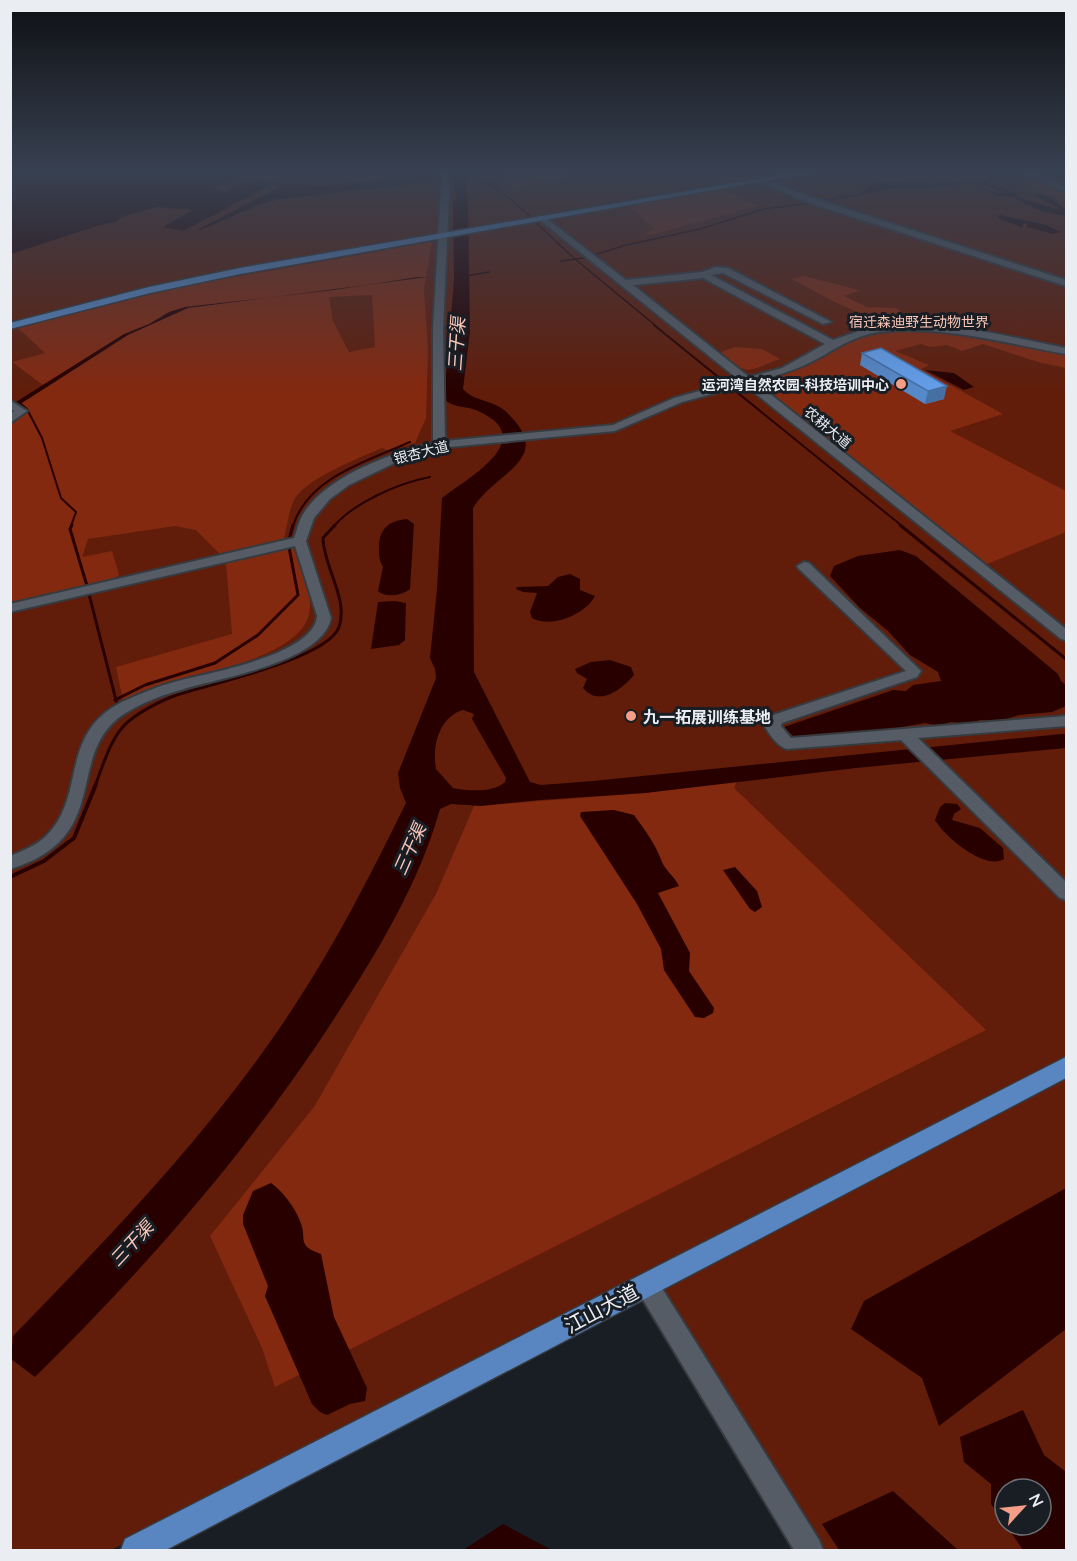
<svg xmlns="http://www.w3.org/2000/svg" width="1077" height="1561" viewBox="0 0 1077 1561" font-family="Lato,'Noto Sans SC',sans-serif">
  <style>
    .green { fill: #611d0a; fill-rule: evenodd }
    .forest { fill: #832910; fill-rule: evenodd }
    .water { fill: #280000; fill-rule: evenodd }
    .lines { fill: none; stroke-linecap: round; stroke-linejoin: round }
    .stream-far3 { stroke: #280000; stroke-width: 1.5 }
    .stream-far2 { stroke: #280000; stroke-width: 2 }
    .stream-far1 { stroke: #280000; stroke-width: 3 }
    .stream { stroke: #280000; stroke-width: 4 }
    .river { fill: #280000; fill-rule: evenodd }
    .minor-casing { stroke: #373b40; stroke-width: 4 }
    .major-casing { stroke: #373b40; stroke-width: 3 }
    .minor { fill: #565c65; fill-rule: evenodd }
    .major { fill: #5986c0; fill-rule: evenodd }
    .wall { fill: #5689ca }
    .shaded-wall { fill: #466fa4 }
    .building { fill: #649feb; stroke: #466fa4; stroke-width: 1.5 }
    .poi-dot { fill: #f49e88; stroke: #191e25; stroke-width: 2 }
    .labels { text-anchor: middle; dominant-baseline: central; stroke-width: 6; stroke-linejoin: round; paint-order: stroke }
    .far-park-label { font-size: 14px; fill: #f9c5b6; stroke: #191e25 }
    .far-poi-label { font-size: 14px; font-weight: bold; fill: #eaeef3; stroke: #191e25; text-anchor: end }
    .far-street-label { font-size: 14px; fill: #eaeef3; stroke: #191e25 }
    .poi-label { font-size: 16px; font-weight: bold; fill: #eaeef3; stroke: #191e25; text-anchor: start }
    .water-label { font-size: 18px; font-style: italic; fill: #fac5b7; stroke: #191e25 }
    .near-street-label { font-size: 20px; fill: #eaeef3; stroke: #191e25 }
  </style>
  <rect width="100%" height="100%" fill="#191e25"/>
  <path class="green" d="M 11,172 L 1066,172 L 1066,1550 L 802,1550 L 640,1277 L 111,1550 L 11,1550 ZM 1005,1489 L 1041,1489 L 1041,1525 L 1005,1525 Z"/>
  <path class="forest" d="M 508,172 L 579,172 L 518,189 L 514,194 L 509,184 Z
    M 1045,175 L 1066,183 L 1066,202 L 1016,179 Z
    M 722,189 L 758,206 L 650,235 L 644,233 L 655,229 L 628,206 Z
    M 432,242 L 424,289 L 428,350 L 426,418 L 415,443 L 389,451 L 382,448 C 359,458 310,477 296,497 C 289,506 287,530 283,542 L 223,557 L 196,530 L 175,526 L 88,539 L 82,557 L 112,551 L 119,575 L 110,581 L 11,602 L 11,405 L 43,385 L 12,362 L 45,353 L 18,328 L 179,287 ZM 372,295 L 375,347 L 349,352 L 333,321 L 329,297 Z
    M 804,276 L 855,289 L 859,291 L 844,296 L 867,307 L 896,308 L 903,314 L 904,317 C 860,321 830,299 792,279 Z
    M 893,330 L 964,335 L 1066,353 L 1066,368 L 1038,362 L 983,344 L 962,351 L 947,345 L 930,347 L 921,344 L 895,351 L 929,365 L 921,369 L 1003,414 L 950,431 L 1066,491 L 1066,532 L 987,564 L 756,383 C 774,376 793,371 810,363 C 837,348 862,334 893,330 Z
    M 736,347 L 762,349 L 780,359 C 747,371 750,377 721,354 L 723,351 Z
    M 295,547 C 301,567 314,592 309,614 C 300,656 206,672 170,683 C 154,688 139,695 123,701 L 116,667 L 232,634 L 226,563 Z
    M 737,781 L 734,788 L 986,1030 L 275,1387 L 262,1348 L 210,1236 L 314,1107 L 436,894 L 474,806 L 645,793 Z"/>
  <path class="water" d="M 11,172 L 252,172 L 213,188 L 224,192 L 256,179 L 278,181 L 183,231 L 163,227 L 193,210 L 157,207 L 121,217 L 116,222 L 97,226 L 11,254 Z
    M 455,172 L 489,172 L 485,175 L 467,179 L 466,189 L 454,189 L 455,177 L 450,176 L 455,174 Z
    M 979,172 L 1008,175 L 1029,173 L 1028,172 L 1042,174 L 1037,172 L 1066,172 L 1066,183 L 1045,175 L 994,179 L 988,183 L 1018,194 L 1016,196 C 1019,198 1057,210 1060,209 L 1033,195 C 1045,192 1058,202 1066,210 L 1066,216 L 1045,212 L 1025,204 L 1014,197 L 997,196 L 978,187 L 996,193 L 1004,192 L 976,182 L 928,188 L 894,188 L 842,199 L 839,196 L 859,194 L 874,183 L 883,182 L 938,184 L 984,179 L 990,176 Z
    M 436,173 L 442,176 L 438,177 L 439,181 L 279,199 L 256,206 L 201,230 L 197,230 L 285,184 L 326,186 Z
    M 460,196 L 468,199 L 470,332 L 463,389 C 473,401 492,400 504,410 C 559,459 495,471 473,508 L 474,672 L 530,782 L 541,785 L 593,781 L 1061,734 L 1066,734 L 1066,748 L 856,768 L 645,793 L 540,800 L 481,806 L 451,804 L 440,809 C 419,884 377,953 334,1019 C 249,1150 146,1268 35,1377 L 11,1359 L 13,1336 C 113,1233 216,1127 295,1005 C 337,941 372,872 406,803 L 400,788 L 398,773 L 436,678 L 435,669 L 430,658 L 437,589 L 442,498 C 467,478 541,439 478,411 C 466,405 452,409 444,398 L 454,280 L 453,200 L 459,198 ZM 463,710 L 474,714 L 472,719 L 506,778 L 505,782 C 493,793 468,791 453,788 L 436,769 C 432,746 439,717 463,710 Z
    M 1000,215 L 1046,225 L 1061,232 L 1053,234 L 1027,227 L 1027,223 L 1023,224 L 1023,228 L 996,217 Z
    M 418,277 L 428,277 L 188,308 L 128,335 L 11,410 L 11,405 L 124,334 L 149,324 L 169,312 L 185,307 L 334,290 Z
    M 925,370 L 954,373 L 974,387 L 964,390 Z
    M 407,519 L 414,524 L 410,589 C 401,596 385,598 378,591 L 383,567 C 379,560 379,555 379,548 C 379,529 388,521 407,519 Z
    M 900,550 L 916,556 L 1058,674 L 1061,681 L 1066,685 L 1066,706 L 1052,712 L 1019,715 L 1001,721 L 980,720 L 967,724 L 951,722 L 939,726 L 925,723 L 874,732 L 864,730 L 850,734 L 794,737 L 784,727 L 893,690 L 906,691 L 913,685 L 941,681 L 938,672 L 910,655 L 888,631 L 860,608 L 830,576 L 834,566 L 858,556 Z
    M 570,574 L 580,579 L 580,590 L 595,596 C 586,614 551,629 532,618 L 530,612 L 537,593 L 523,592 L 516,589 L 517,587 L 548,586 L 558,577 Z
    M 395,601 L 406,603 L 405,640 L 399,645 L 371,649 L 378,602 Z
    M 610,660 L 631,667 L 634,675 C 623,688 600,708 583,688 L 587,679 L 577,673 L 575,669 L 591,662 Z
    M 945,803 L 957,804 L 961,809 L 954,814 L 952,820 L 980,828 L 1003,848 L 1004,859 C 985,871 944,836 935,820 L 940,807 Z
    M 614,810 L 634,815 C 645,830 656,845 662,862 C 665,870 675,877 679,886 L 658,893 L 690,953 L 689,971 L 714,1008 L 713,1013 L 704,1018 L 695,1017 L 664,970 L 661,949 L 637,904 L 580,816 L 581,812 Z
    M 735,867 L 757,891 L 762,907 L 755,912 L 750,909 L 723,870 Z
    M 271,1183 C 282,1191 295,1207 300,1221 C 308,1239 295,1245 321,1254 L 334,1317 L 367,1388 L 365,1401 L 350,1404 L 327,1415 L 320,1412 L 312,1404 L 265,1296 L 268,1286 L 243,1224 L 243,1215 L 253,1191 Z
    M 1066,1188 L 1066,1329 L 939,1426 L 922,1378 L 851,1329 L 864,1301 Z
    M 1023,1410 L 1044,1455 L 1066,1472 L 1066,1550 L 1023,1550 L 1006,1525 L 1041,1525 L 1041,1489 L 1005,1489 L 1005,1523 L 991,1504 L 991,1484 L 964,1462 L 960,1437 Z
    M 893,1491 L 958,1550 L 839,1550 L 822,1524 Z
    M 503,1524 L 546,1547 L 553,1550 L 463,1550 Z"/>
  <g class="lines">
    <path class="stream-far3" d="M 481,179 L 500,191
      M 503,193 L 532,218
      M 820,201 L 844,197
      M 534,221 L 575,259 L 656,326
      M 561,261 L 584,258 L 626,245 L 700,229 L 764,209 L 811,203
      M 466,276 L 489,272"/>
    <path class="stream-far2" d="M 654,325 L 902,526
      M 21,404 L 27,409 L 42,438 L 61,498 L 76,512 L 71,526
      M 293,526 C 308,477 368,461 410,442
      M 334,526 C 355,502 399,483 430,477"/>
    <path class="stream-far1" d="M 72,525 L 70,529 L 87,586
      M 900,525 L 1066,659
      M 289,540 L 293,525
      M 89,594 L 117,704
      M 115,700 L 145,685 L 215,663 L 258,635 L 298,595 L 289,547
      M 95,786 C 103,766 111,735 129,721 C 141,711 162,700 177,695 C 210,684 327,659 339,627 C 349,600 323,565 323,538 L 335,525"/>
    <path class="stream" d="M 10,877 L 44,861 L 74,838 L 96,784"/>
    <path class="river" d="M 464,172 L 474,172 L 466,179 L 467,221 L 462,224 L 457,221 L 456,178 Z"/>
    <defs>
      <path id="minor" d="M 442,172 L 450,172 L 443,329 L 445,441 L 613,425 L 674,398 L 739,380 L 540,220 L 540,216 L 543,216 L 626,280 L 702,272 L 716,267 L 728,268 L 831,322 L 823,324 L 723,273 L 711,275 L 833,340 C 850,334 868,327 887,325 C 946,320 1009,337 1066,348 L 1066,354 C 1009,344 925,321 869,334 C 846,340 831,352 811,362 C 793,371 775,376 755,382 L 1066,629 L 1066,640 L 1061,639 L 745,385 L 682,402 L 615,431 L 439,448 L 409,456 L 349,485 L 330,499 L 314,518 L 306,541 L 331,618 C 323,662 220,678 184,689 C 165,694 146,701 129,711 C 60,750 118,837 10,869 L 10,856 C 23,851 37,845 46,836 C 87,796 58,734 122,702 C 139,694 156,687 174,682 C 205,673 314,656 317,616 L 295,546 L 10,612 L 10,604 L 294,538 C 297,531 298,523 302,516 C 324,477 391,453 433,443 L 433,329 ZM 703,278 L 825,344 L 782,368 L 749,377 L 633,285 Z
        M 1020,172 L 1030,172 L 1066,187 L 1066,192 Z
        M 763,178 L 810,197 L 1066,280 L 1066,286 L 804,201 L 760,182 L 759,180 Z
        M 11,401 L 27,411 L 10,423 L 10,414 L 14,411 L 10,409 Z
        M 804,562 L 809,563 L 921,671 L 917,677 L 782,723 L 781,726 L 791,738 L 1066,716 L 1066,726 L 918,738 L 1066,882 L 1066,900 L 1060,898 L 901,740 L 787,749 C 778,747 770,735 765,727 L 770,716 L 906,671 L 799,569 L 797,566 Z
        M 647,1273 L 655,1277 L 819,1540 L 823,1550 L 794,1550 L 639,1293 L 635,1285 L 639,1277 Z"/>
      <path id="major" d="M 798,172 L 815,172 L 240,274 L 150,293 L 10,329 L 10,323 L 149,287 L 240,268 Z
        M 1066,1057 L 1066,1078 L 166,1550 L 121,1550 L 125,1539 Z"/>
    </defs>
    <use href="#minor" class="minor-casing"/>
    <use href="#major" class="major-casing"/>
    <use href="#minor" class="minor"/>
    <use href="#major" class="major"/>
  </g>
  <path class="wall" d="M 862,353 L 944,399 L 925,404 L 860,365 Z"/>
  <path class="shaded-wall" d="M 947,386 L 944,399 L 925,404 L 928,391 Z"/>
  <path class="building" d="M 881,348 L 947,386 L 928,391 L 862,353 Z"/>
  <linearGradient id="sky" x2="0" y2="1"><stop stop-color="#0e1014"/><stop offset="0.44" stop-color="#384151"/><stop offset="1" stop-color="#384151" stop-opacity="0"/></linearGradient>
  <rect width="1077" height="390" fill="url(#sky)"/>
  <g class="poi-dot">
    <circle cx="901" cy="384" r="6"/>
    <circle cx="631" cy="716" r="6"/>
  </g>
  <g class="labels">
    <g class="far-park-label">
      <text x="919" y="321">宿迁森迪野生动物世界</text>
    </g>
    <g class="far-poi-label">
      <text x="889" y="384">运河湾自然农园-科技培训中心</text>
    </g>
    <g class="far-street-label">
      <text transform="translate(828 427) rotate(40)">农耕大道</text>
      <text transform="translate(421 452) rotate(-14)">银杏大道</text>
    </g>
    <g class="poi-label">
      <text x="643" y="716">九一拓展训练基地</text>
    </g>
    <g class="water-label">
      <text transform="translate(456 344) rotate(-86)">三干渠</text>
      <text transform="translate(409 849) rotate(-66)">三干渠</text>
      <text transform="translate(131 1243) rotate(-47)">三干渠</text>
    </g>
    <g class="near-street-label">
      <text transform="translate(601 1308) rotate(-28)">江山大道</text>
    </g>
  </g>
  <rect width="1077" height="1561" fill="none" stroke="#eaeef3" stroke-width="24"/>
  <g transform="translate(1023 1507) rotate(63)"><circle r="28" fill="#191e25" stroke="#6d7177" stroke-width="1.5"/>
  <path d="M0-4.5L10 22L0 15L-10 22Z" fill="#f49e88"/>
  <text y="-9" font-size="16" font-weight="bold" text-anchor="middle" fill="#eaeef3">N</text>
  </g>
</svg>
